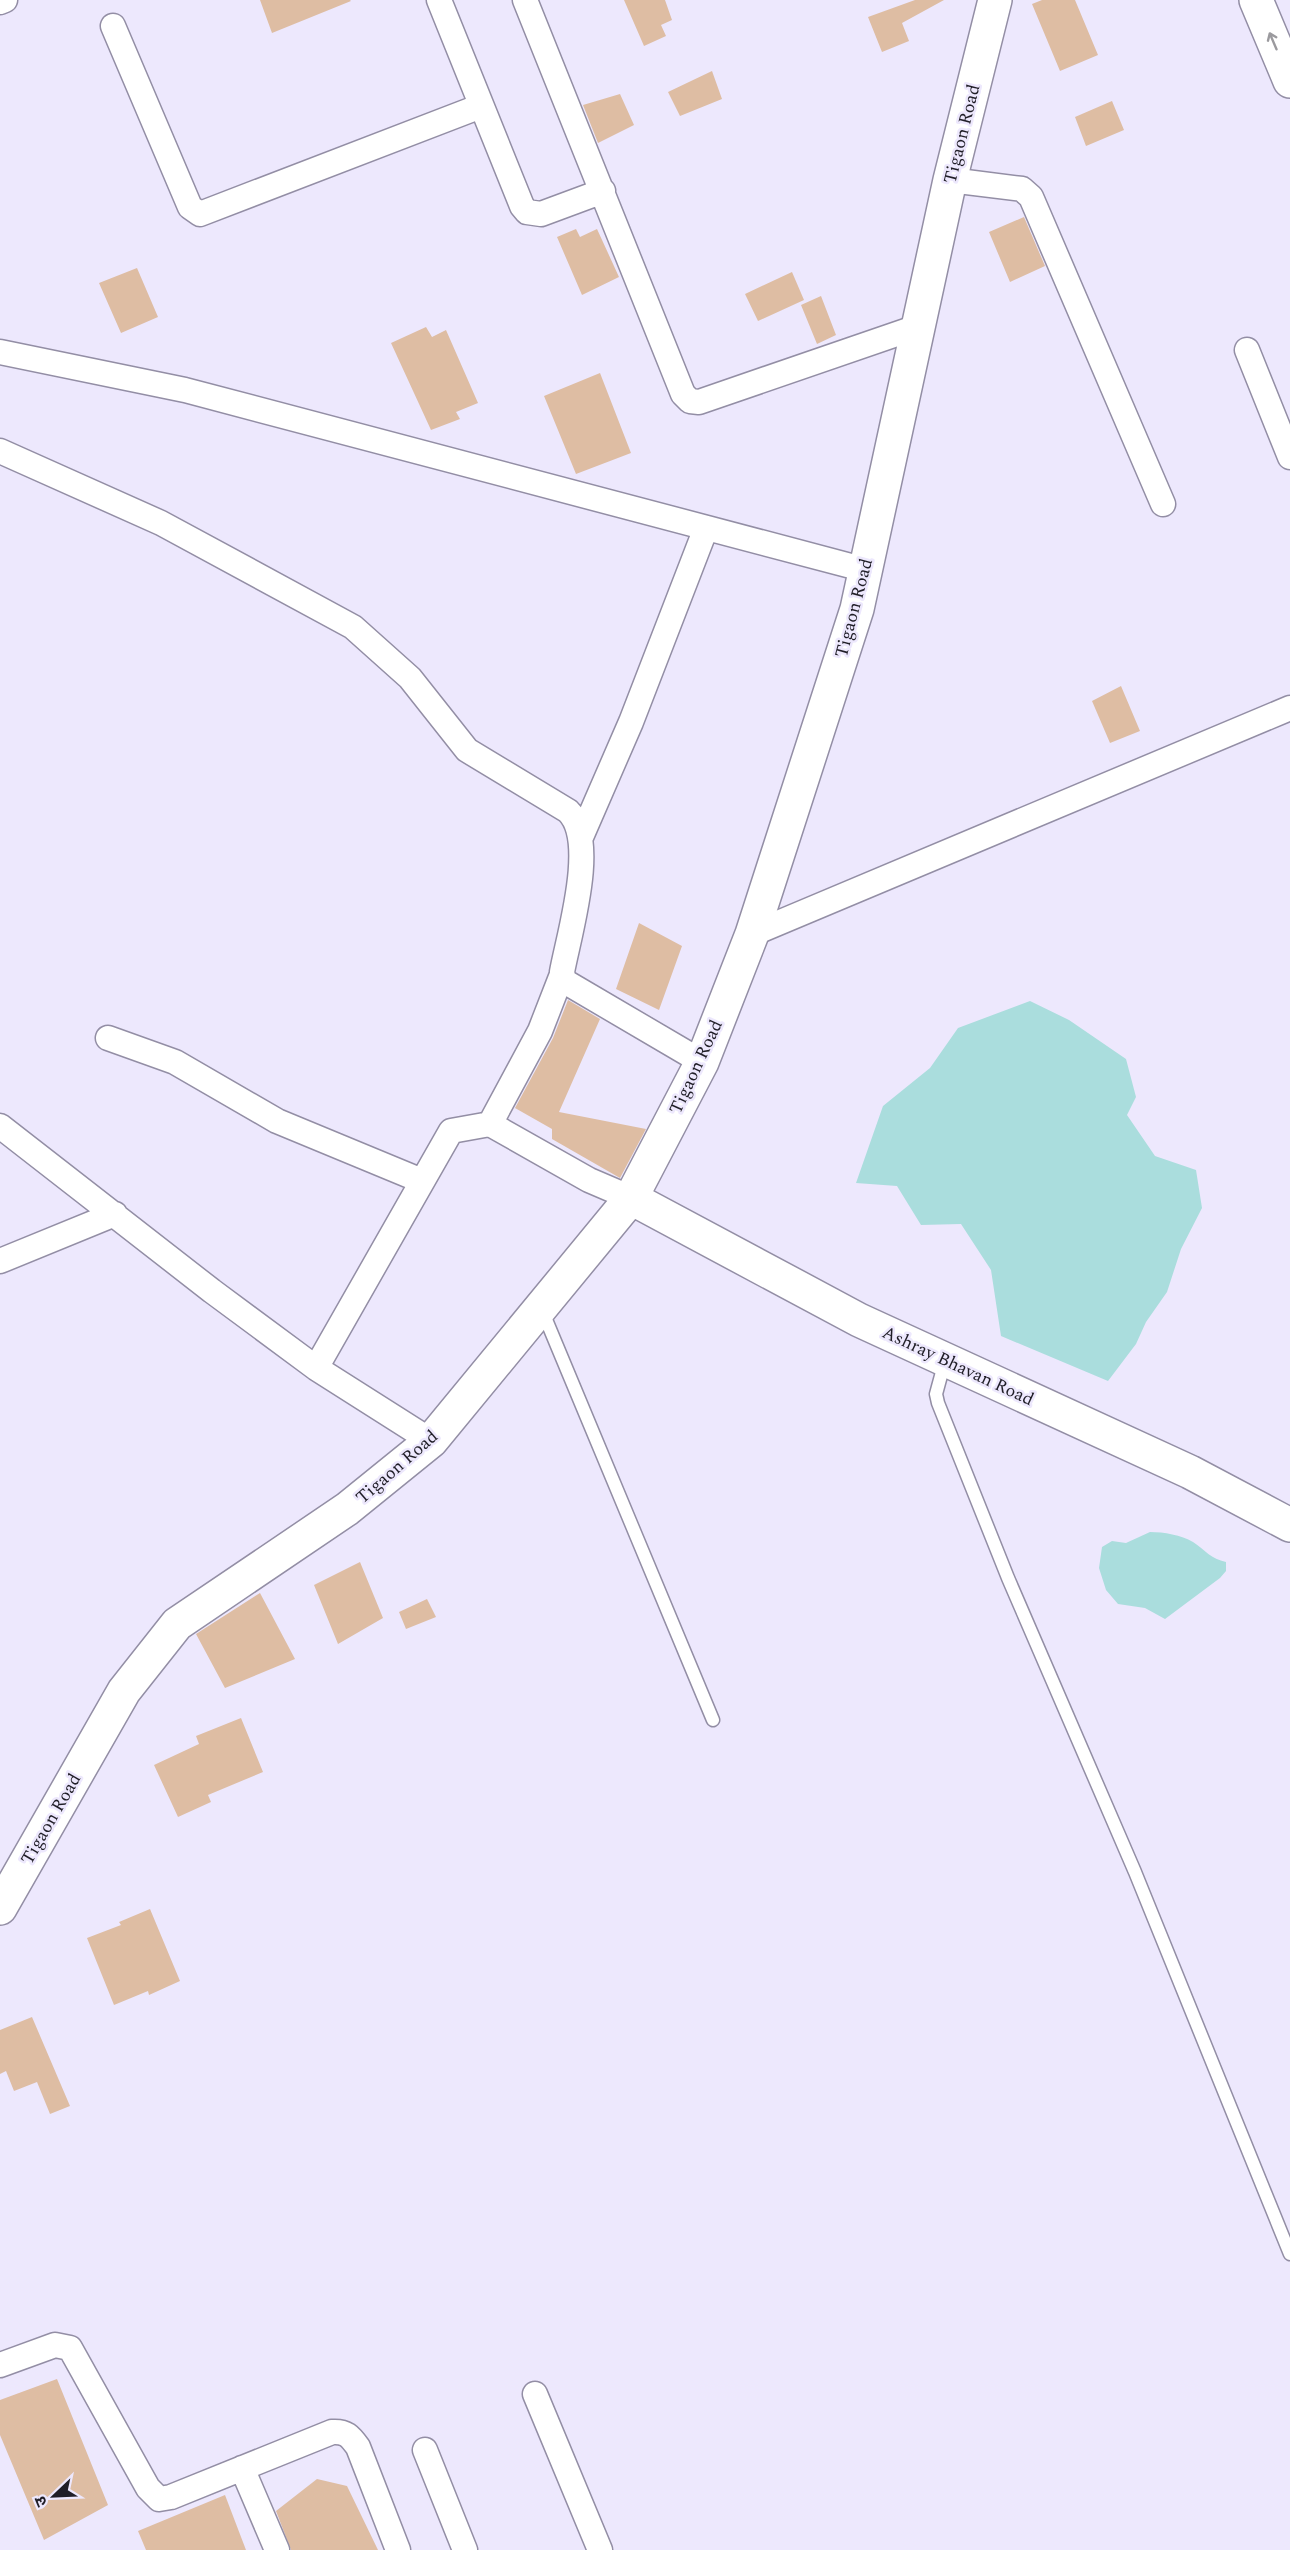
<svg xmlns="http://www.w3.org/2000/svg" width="1290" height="2550" viewBox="0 0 1290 2550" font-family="Spectral,'Noto Sans Devanagari',serif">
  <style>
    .water { fill: #add }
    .building { fill: #debda3 }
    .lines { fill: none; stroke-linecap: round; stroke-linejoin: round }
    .lane-casing { stroke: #938ea5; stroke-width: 15 }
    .street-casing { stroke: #938ea5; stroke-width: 27 }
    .secondary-casing { stroke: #938ea5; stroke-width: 36 }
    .lane { stroke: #fff; stroke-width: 12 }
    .street { stroke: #fff; stroke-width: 24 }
    .secondary { stroke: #fff; stroke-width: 33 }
    .oneway { stroke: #9b9a9e }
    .labels { text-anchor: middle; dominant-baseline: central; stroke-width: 5; stroke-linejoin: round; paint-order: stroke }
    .street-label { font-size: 18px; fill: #201e27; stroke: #ede8fd }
  </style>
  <rect width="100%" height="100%" fill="#ede8fd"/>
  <path class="water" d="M 1030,1001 L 1069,1020 L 1126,1059 L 1136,1097 L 1127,1115 L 1155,1156 L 1196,1170 L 1202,1208 L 1181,1249 L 1167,1292 L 1146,1322 L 1136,1344 L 1108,1381 L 1001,1336 L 991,1270 L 961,1224 L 921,1225 L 897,1186 L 856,1183 L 883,1106 L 930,1068 L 958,1028 Z
    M 1150,1532 C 1164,1532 1181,1535 1193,1542 C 1205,1550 1211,1559 1226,1562 L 1226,1571 L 1220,1578 L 1165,1619 L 1145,1608 L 1118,1604 L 1106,1590 L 1099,1568 L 1102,1547 L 1112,1541 L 1126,1543 Z"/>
  <path class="building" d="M 260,0 L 350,0 L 351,1 L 272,33 Z
    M 624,0 L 665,0 L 672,20 L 661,25 L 666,36 L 644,46 Z
    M 915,0 L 944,0 L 902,23 L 909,41 L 882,52 L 868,17 Z
    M 1042,0 L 1075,0 L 1098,55 L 1060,71 L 1032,4 Z
    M 712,71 L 722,99 L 680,116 L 668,92 Z
    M 620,94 L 634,125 L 598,143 L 583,105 Z
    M 1112,101 L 1124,130 L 1086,146 L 1075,117 Z
    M 1024,217 L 1045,266 L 1010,282 L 989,232 Z
    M 576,229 L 580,237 L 597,229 L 619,277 L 582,295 L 557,237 Z
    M 137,268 L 158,317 L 121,333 L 99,283 Z
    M 792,272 L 804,300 L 758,321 L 745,294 Z
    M 821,296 L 836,335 L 817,344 L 801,305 Z
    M 426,327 L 432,337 L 446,330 L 478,403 L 456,412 L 460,419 L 431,430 L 391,343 Z
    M 600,373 L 631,453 L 576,474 L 544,396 Z
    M 1121,686 L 1140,731 L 1110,743 L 1092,701 Z
    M 639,923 L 682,946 L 659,1010 L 616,989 Z
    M 568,1000 L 600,1019 L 559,1112 L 646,1129 L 620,1178 L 552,1139 L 552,1129 L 515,1108 L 553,1038 Z
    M 360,1562 L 383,1618 L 338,1644 L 314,1585 Z
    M 260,1593 L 295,1659 L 225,1688 L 196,1634 Z
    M 427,1599 L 436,1617 L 406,1629 L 399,1612 Z
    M 241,1718 L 263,1772 L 208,1795 L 211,1802 L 178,1817 L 154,1765 L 199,1744 L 196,1736 Z
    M 150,1909 L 180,1981 L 149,1995 L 148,1991 L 114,2005 L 87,1938 L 121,1925 L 119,1922 Z
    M 32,2017 L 70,2106 L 50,2114 L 37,2082 L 14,2091 L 6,2071 L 0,2074 L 0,2030 Z
    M 57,2379 L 108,2505 L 44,2540 L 0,2435 L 0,2400 Z
    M 317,2479 L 347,2486 L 378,2550 L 291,2550 L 276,2511 Z
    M 225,2495 L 246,2550 L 146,2550 L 138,2531 Z"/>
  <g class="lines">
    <defs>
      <path id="lane" d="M 542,1310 L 713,1720
        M 945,1361 L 936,1394 L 938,1403 L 1008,1578 L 1135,1872 L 1290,2254"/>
      <path id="street" d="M 439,0 L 522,206 L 527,212 L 541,214 L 603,191
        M 525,0 L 683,394 L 690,401 L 699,402 L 920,326
        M 0,2 L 5,0
        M 113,26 L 190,207 L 200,214 L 481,106
        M 950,180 L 1022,189 L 1031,197 L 1163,504
        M 1247,350 L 1290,457
        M 0,352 L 185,390 L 866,570
        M 0,451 L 161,523 L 353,627 L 410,678 L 467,750 L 568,811 C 598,840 569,934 562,972 L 564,981 L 702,1062
        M 581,837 L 631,722 L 706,528
        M 752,934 L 1290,708
        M 108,1038 L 175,1062 L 277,1121 L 422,1181
        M 490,1124 L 540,1031 L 561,977
        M 0,1126 L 212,1291 L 316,1368 L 431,1441
        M 0,1261 L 115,1214
        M 316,1368 L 451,1131 L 490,1124 L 589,1180 L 631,1198
        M 0,2365 L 55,2345 L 70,2348 L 148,2488 L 159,2499 L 171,2497 L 332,2432 C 346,2431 350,2436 358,2447 L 398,2550
        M 535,2394 L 600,2550
        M 425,2450 L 465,2550
        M 242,2468 L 277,2550"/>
      <path id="secondary" d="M 1256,0 L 1290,81
        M 631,1198 L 859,1320 L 1190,1472 L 1290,1525
        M 0,1908 L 124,1691 L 177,1624 L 347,1509 L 431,1441 L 631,1198 L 702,1062 L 752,934 L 857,609 L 950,180 L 995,0"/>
    </defs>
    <use href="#lane" class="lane-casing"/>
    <use href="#street" class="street-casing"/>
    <use href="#secondary" class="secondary-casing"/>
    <use href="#lane" class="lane"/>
    <use href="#street" class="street"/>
    <use href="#secondary" class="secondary"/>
  </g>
  <defs><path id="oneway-shaft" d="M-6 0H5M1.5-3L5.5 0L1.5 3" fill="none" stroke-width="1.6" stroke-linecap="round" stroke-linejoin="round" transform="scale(1.5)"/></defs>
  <use class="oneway" href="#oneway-shaft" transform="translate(1273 41) rotate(-113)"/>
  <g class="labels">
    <g class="street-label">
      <text transform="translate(962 134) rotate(-76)">Tigaon Road</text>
      <text transform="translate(854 608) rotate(-75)">Tigaon Road</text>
      <text transform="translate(696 1067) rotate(-65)">Tigaon Road</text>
      <text transform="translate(958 1366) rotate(25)">Ashray Bhavan Road</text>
      <text transform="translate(397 1467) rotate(-41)">Tigaon Road</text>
      <text transform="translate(51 1819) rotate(-60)">Tigaon Road</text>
    </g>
  </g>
  <g transform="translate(54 2496) rotate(247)" stroke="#ede8fd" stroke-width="4.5" paint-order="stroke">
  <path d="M0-4.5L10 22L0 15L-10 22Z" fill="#201e27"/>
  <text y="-9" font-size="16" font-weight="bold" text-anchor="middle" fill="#201e27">उ</text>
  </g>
</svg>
